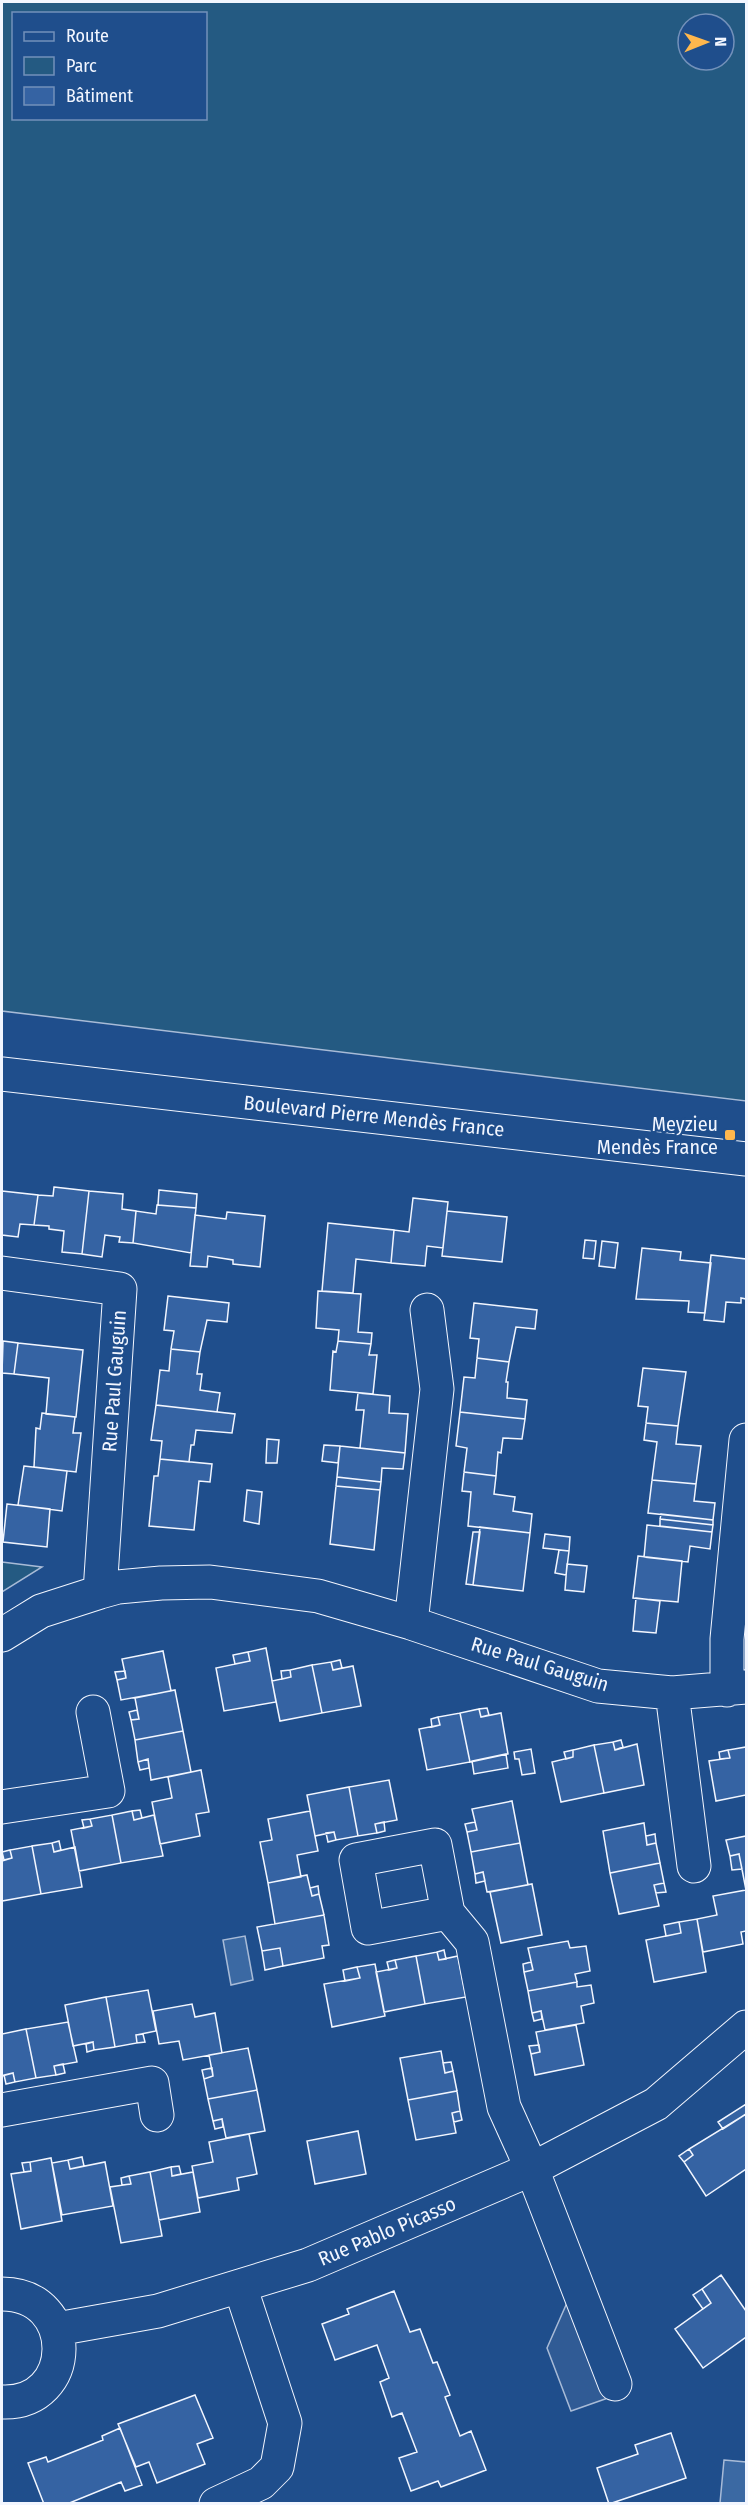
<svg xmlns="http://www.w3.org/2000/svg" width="748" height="2505" viewBox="0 0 748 2505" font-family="'Fira Sans Condensed',sans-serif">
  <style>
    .green { fill: #245a82; stroke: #a8bbd7; stroke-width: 1.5; fill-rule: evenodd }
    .parking { fill: #305b95; stroke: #a8bbd7; stroke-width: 1.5 }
    .water { fill: #3b69a3; stroke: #a8bbd7; stroke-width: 1.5 }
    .building { fill: #3563a3; stroke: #f2f6ff; stroke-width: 1.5 }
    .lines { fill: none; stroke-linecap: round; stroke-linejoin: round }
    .minor-casing { stroke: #f2f6ff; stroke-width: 35 }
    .minor { stroke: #1f4e8c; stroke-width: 33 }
    .poi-dot { fill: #ffb74d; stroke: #1f4e8c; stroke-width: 2 }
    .labels { text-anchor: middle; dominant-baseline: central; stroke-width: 4.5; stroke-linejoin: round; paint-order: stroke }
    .street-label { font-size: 20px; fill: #f2f6ff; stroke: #1f4e8c }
    .poi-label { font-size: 20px; fill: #f2f6ff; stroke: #1f4e8c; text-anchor: end }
  </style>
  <rect width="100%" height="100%" fill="#1f4e8c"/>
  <path class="green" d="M 2,2 L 746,2 L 746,1101 L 2,1011 ZM 14,14 L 206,14 L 206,118 L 14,118 ZM 688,24 L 724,24 L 724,60 L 688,60 Z
    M 2,1562 L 42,1567 L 2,1592 Z"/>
  <path class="parking" d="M 570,2296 L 608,2398 L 571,2411 L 547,2348 Z"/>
  <path class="water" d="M 245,1936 L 253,1980 L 231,1985 L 223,1940 Z
    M 724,2460 L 746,2462 L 746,2503 L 720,2503 Z"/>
  <path class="building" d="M 54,1187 L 89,1191 L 82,1254 L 62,1252 L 64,1231 L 49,1229 L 49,1226 L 34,1225 L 38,1195 L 53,1196 Z
    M 159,1190 L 197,1194 L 196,1208 L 158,1205 Z
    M 2,1191 L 38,1195 L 34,1225 L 20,1224 L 18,1237 L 2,1235 Z
    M 89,1191 L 123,1194 L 122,1209 L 136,1211 L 133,1243 L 119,1242 L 120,1237 L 105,1235 L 102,1257 L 82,1254 Z
    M 413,1198 L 448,1202 L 443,1248 L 427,1246 L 425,1266 L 391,1263 L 394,1230 L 409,1232 Z
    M 157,1205 L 196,1208 L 191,1253 L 133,1243 L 136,1211 L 156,1214 Z
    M 447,1211 L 507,1217 L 502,1262 L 442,1256 Z
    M 227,1212 L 265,1216 L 260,1267 L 233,1264 L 233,1260 L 208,1256 L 207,1267 L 190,1266 L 195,1215 L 226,1219 Z
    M 328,1223 L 394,1230 L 391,1263 L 356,1259 L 353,1293 L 322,1291 Z
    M 585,1240 L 596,1241 L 594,1259 L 583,1258 Z
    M 602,1241 L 618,1243 L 615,1268 L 599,1266 Z
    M 642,1248 L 681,1252 L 680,1260 L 711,1263 L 705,1313 L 688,1312 L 689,1301 L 636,1299 Z
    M 711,1255 L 746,1259 L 746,1299 L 741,1298 L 741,1303 L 726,1302 L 724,1322 L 704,1320 Z
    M 318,1291 L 361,1294 L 358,1332 L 372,1333 L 371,1344 L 338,1341 L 339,1330 L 316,1328 Z
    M 168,1296 L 229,1303 L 227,1322 L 207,1320 L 200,1352 L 171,1349 L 174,1331 L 164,1330 Z
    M 474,1303 L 537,1310 L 535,1329 L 516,1327 L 509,1362 L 477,1358 L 479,1339 L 470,1338 Z
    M 3,1341 L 18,1343 L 14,1374 L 2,1373 Z
    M 338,1341 L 371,1344 L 369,1355 L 377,1355 L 373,1394 L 330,1390 L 333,1351 L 336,1352 Z
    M 18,1343 L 83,1350 L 76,1417 L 46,1414 L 49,1378 L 14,1374 Z
    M 171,1349 L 200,1352 L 197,1374 L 202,1374 L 200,1390 L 220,1393 L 217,1412 L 156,1405 L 160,1370 L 169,1371 Z
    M 477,1358 L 509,1362 L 506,1382 L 508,1382 L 507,1398 L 527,1400 L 525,1419 L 460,1412 L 464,1377 L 475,1378 Z
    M 643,1368 L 686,1372 L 678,1426 L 646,1423 L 648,1407 L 638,1406 Z
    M 358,1393 L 390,1396 L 389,1413 L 408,1414 L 405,1453 L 360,1448 L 364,1410 L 356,1410 Z
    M 156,1405 L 235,1414 L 232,1433 L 196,1430 L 194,1445 L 191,1445 L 189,1462 L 160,1459 L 162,1441 L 151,1440 Z
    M 460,1412 L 525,1419 L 522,1439 L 503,1438 L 501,1453 L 498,1452 L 496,1476 L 464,1472 L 467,1448 L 456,1446 Z
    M 42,1413 L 75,1417 L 73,1433 L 81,1433 L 76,1472 L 34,1467 L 36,1428 L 40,1429 Z
    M 646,1423 L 678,1426 L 676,1444 L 701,1446 L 696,1484 L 652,1480 L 657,1442 L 644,1440 Z
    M 267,1439 L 279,1440 L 277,1463 L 266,1463 Z
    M 324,1445 L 340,1446 L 338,1463 L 322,1461 Z
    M 340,1446 L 405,1453 L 403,1469 L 382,1468 L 381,1482 L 337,1477 Z
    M 160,1459 L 212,1464 L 210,1482 L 199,1481 L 194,1530 L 149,1526 L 154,1476 L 158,1476 Z
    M 24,1466 L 67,1471 L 62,1511 L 18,1505 Z
    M 464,1472 L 496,1476 L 494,1494 L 515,1497 L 513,1511 L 532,1514 L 530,1533 L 468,1526 L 471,1492 L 462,1491 Z
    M 337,1477 L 381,1482 L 380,1490 L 336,1486 Z
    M 652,1480 L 696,1484 L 694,1501 L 715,1503 L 713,1520 L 648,1513 Z
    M 336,1486 L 380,1490 L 374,1550 L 330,1544 Z
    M 247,1490 L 262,1492 L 259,1524 L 244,1521 Z
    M 7,1504 L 50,1509 L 47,1547 L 3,1542 Z
    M 661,1514 L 713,1520 L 713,1525 L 660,1519 Z
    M 660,1519 L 713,1525 L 712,1532 L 660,1526 Z
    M 647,1525 L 712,1532 L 710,1549 L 690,1546 L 688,1562 L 644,1557 Z
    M 480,1527 L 530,1533 L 523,1591 L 473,1585 Z
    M 473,1532 L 480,1532 L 473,1585 L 466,1584 Z
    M 545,1534 L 570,1537 L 569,1551 L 543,1548 Z
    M 559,1550 L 569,1551 L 566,1575 L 555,1573 Z
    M 638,1556 L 682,1561 L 678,1602 L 633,1598 Z
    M 567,1564 L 587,1566 L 584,1592 L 565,1590 Z
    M 636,1598 L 660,1601 L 656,1633 L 633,1631 Z
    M 266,1648 L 276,1702 L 224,1711 L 216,1668 L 250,1661 L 248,1652 Z
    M 163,1651 L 171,1691 L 121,1700 L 117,1680 L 126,1678 L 122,1659 Z
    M 248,1652 L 250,1661 L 235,1664 L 233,1655 Z
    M 340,1660 L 342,1668 L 333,1670 L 331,1662 Z
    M 331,1662 L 333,1670 L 353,1666 L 361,1706 L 322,1713 L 312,1665 Z
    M 312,1665 L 322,1713 L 280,1721 L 272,1681 L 291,1677 L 290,1670 Z
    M 290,1670 L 291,1677 L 282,1679 L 281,1671 Z
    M 125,1671 L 126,1678 L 117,1680 L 115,1672 Z
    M 175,1690 L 183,1731 L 135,1740 L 131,1720 L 139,1719 L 135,1698 Z
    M 487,1708 L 489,1715 L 481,1717 L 479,1709 Z
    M 479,1709 L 481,1717 L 501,1713 L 508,1754 L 470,1762 L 460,1713 Z
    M 137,1710 L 139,1719 L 131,1720 L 129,1712 Z
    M 460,1713 L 470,1762 L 427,1770 L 419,1729 L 440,1725 L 438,1717 Z
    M 438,1717 L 440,1725 L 432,1727 L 431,1719 Z
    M 183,1731 L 191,1772 L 151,1780 L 148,1759 L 138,1762 L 135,1740 Z
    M 621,1740 L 623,1747 L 615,1750 L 613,1742 Z
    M 613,1742 L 615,1750 L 637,1744 L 644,1785 L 604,1793 L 594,1745 Z
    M 594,1745 L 604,1793 L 561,1802 L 552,1762 L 573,1757 L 573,1750 Z
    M 746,1747 L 746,1795 L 716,1801 L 709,1761 L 730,1758 L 728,1750 Z
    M 531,1749 L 535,1773 L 522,1775 L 519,1759 L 515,1759 L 514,1752 Z
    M 573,1750 L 573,1757 L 566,1759 L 564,1752 Z
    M 728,1750 L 730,1758 L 720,1759 L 719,1752 Z
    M 506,1754 L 508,1768 L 474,1774 L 472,1761 Z
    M 148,1759 L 149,1768 L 140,1770 L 138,1762 Z
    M 201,1770 L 209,1812 L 196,1814 L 200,1836 L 160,1844 L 152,1802 L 172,1798 L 168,1777 Z
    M 389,1780 L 397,1820 L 375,1824 L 377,1833 L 358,1836 L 349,1787 Z
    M 349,1787 L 358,1836 L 336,1840 L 334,1832 L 315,1836 L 307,1795 Z
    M 512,1801 L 520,1843 L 471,1852 L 467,1832 L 477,1830 L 472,1809 Z
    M 140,1810 L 142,1818 L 134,1820 L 132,1811 Z
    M 132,1811 L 134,1820 L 154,1815 L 163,1856 L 121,1863 L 112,1815 Z
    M 310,1811 L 318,1851 L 297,1855 L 301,1877 L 268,1883 L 260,1842 L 272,1840 L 268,1819 Z
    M 112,1815 L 121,1863 L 79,1871 L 71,1830 L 92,1826 L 90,1819 Z
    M 90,1819 L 92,1826 L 84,1828 L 82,1820 Z
    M 384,1822 L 385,1831 L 377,1833 L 375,1824 Z
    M 475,1822 L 477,1830 L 467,1832 L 465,1824 Z
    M 644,1823 L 647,1845 L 656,1843 L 660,1863 L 610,1873 L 603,1831 Z
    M 334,1832 L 336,1840 L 328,1842 L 326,1833 Z
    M 655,1834 L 656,1843 L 647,1845 L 646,1836 Z
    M 746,1836 L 746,1890 L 739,1854 L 730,1856 L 726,1840 Z
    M 59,1841 L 61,1850 L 54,1852 L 52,1843 Z
    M 52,1843 L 54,1852 L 75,1847 L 82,1887 L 41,1894 L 32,1846 Z
    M 520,1843 L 528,1885 L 487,1892 L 483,1872 L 475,1874 L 471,1852 Z
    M 32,1846 L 41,1894 L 2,1901 L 2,1861 L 12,1858 L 10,1850 Z
    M 10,1850 L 12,1858 L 4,1860 L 2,1852 Z
    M 739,1854 L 742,1869 L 732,1870 L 730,1856 Z
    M 660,1863 L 664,1883 L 654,1885 L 659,1906 L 619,1914 L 610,1873 Z
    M 483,1872 L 485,1881 L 476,1883 L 475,1874 Z
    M 307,1875 L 312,1896 L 319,1894 L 324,1915 L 275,1924 L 268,1883 Z
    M 664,1883 L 666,1892 L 656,1893 L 654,1885 Z
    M 532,1884 L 542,1935 L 501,1943 L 490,1892 Z
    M 318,1886 L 319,1894 L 312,1896 L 310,1888 Z
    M 746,1890 L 746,1931 L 741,1932 L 743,1944 L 703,1952 L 697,1919 L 717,1915 L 713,1896 Z
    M 324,1915 L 329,1945 L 322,1946 L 324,1958 L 283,1966 L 280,1948 L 262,1951 L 257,1927 Z
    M 697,1919 L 706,1972 L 654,1982 L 646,1940 L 681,1933 L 679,1922 Z
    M 679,1922 L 681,1933 L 666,1936 L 664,1925 Z
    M 568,1941 L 570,1948 L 586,1946 L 590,1971 L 575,1974 L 577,1982 L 528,1991 L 524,1972 L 533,1970 L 528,1948 Z
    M 280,1948 L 283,1966 L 265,1970 L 262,1951 Z
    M 444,1950 L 446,1959 L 439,1960 L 437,1952 Z
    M 437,1952 L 439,1960 L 458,1956 L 466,1997 L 425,2004 L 416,1956 Z
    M 416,1956 L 425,2004 L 384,2012 L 376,1972 L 397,1968 L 395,1960 Z
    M 395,1960 L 397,1968 L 389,1970 L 387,1962 Z
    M 531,1962 L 533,1970 L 524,1972 L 523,1964 Z
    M 375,1964 L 385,2016 L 332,2027 L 324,1984 L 360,1978 L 357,1967 Z
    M 357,1967 L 360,1978 L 345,1981 L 343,1970 Z
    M 577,1982 L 577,1987 L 591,1985 L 594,2003 L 581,2006 L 584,2023 L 545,2030 L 541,2011 L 532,2013 L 528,1991 Z
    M 148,1990 L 156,2031 L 136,2035 L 137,2043 L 115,2047 L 106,1997 Z
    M 106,1997 L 115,2047 L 94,2050 L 93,2042 L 73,2046 L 65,2005 Z
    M 192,2004 L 195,2017 L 215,2013 L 222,2053 L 183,2060 L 179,2041 L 159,2044 L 153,2011 Z
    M 541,2011 L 542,2019 L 534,2021 L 532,2013 Z
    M 68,2022 L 77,2062 L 54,2066 L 56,2075 L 36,2078 L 26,2029 Z
    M 576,2025 L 584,2065 L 535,2075 L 531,2054 L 540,2052 L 536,2032 Z
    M 26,2029 L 36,2078 L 15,2082 L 13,2073 L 2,2076 L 2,2034 Z
    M 143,2034 L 145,2042 L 137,2043 L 136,2035 Z
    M 93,2042 L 94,2050 L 87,2052 L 86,2044 Z
    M 539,2045 L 540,2052 L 531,2054 L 529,2046 Z
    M 248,2048 L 257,2090 L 208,2099 L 204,2079 L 213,2076 L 209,2055 Z
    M 441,2051 L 445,2073 L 453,2071 L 457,2091 L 408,2100 L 400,2058 Z
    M 451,2062 L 453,2071 L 445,2073 L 443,2063 Z
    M 63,2064 L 65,2073 L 56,2075 L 54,2066 Z
    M 212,2068 L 213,2076 L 204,2079 L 202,2070 Z
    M 13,2073 L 15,2082 L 6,2084 L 4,2075 Z
    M 257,2090 L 265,2131 L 226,2138 L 222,2119 L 213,2121 L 208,2099 Z
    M 457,2091 L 460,2111 L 452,2113 L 456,2133 L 416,2140 L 408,2100 Z
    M 746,2104 L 746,2114 L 723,2129 L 718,2122 Z
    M 460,2111 L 462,2120 L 454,2122 L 452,2113 Z
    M 746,2114 L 746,2169 L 706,2196 L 684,2162 L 693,2155 L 689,2149 Z
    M 222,2119 L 223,2127 L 215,2129 L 213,2121 Z
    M 358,2131 L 366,2174 L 315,2184 L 307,2141 Z
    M 249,2134 L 257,2174 L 237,2178 L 239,2190 L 198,2198 L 192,2166 L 213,2162 L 209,2142 Z
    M 689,2149 L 693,2155 L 684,2162 L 679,2156 Z
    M 82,2157 L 84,2166 L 70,2169 L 68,2160 Z
    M 51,2158 L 62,2221 L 21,2229 L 11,2174 L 31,2171 L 30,2162 Z
    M 68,2160 L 70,2169 L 105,2162 L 113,2206 L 62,2215 L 52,2163 Z
    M 30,2162 L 31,2171 L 24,2172 L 22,2163 Z
    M 179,2166 L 181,2174 L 172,2176 L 171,2167 Z
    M 171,2167 L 172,2176 L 193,2172 L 200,2212 L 159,2220 L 150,2172 Z
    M 150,2172 L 162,2236 L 121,2243 L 110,2187 L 131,2184 L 129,2176 Z
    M 129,2176 L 131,2184 L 122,2185 L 121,2178 Z
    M 721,2275 L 746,2311 L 746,2337 L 703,2368 L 675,2329 L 711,2303 L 702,2289 Z
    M 702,2289 L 711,2303 L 703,2309 L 693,2295 Z
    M 394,2291 L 410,2332 L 420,2329 L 433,2363 L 437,2362 L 450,2395 L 445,2397 L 460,2436 L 471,2431 L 486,2470 L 441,2487 L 438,2481 L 411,2491 L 399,2458 L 417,2452 L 402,2413 L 392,2417 L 380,2382 L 389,2378 L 377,2345 L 335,2360 L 322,2324 L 349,2314 L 347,2309 Z
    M 195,2395 L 213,2438 L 197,2444 L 205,2464 L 157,2483 L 149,2462 L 136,2467 L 118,2424 Z
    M 120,2428 L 142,2485 L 125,2491 L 121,2482 L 67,2504 L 44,2504 L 28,2463 L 46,2457 L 48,2462 L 103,2440 L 102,2436 Z
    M 671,2433 L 686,2478 L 609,2504 L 597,2468 L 638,2454 L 635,2445 Z"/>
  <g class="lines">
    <defs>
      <path id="minor" d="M 2,1074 L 746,1159
        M 2,1273 L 120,1289 L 100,1592
        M 411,1623 L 437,1389 L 427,1310
        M 2,1635 L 41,1611 L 100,1592 L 118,1587 L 161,1583 L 210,1582 L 318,1596 L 411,1623 L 598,1686 L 672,1693 L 746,1687
        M 727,1690 L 727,1639 L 746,1440
        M 672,1693 L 694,1866
        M 2,1807 L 108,1791 L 93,1712
        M 448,1913 L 368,1928 L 356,1860 L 435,1845 L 448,1913 L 472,1942 L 504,2107 L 532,2169 L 615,2384
        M 2,2110 L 152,2083 L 157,2115
        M 2,2294 C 79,2294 77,2405 2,2402
        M 57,2329 L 158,2311 L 308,2265 L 532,2169 L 656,2104 L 746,2027
        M 216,2504 L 261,2483 L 277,2467 L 285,2423 L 240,2286"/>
    </defs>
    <use href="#minor" class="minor-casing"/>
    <use href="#minor" class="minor"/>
  </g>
  <rect class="poi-dot" x="724" y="1129" width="12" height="12" rx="3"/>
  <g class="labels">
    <g class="street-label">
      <text transform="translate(374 1116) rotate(6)">Boulevard Pierre Mendès France</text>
      <text transform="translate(114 1381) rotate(-86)">Rue Paul Gauguin</text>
      <text transform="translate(540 1664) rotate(17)">Rue Paul Gauguin</text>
      <text transform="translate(387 2231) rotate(-23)">Rue Pablo Picasso</text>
    </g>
    <g class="poi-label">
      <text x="718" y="1124">Meyzieu<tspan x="718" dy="23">Mendès France</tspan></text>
    </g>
  </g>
  <rect width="748" height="2505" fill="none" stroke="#f2f6ff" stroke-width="6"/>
  <rect x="12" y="12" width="195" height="108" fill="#1f4e8c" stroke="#7391ba" stroke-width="1.5"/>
  <rect x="24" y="32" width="30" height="9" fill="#1f4e8c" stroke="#7391ba" stroke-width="1.5"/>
  <text x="66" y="42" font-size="18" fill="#f2f6ff">Route</text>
  <rect x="24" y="57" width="30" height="18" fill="#245a82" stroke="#7391ba" stroke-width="1.5"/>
  <text x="66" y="72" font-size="18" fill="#f2f6ff">Parc</text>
  <rect x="24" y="87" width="30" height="18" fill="#3563a3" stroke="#7391ba" stroke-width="1.5"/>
  <text x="66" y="102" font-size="18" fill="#f2f6ff">Bâtiment</text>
  <g transform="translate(706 42) rotate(89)"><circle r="28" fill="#1f4e8c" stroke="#7391ba" stroke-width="1.5"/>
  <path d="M0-4.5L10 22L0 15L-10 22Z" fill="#ffb74d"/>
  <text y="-9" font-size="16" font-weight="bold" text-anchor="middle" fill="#f2f6ff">N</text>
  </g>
</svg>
